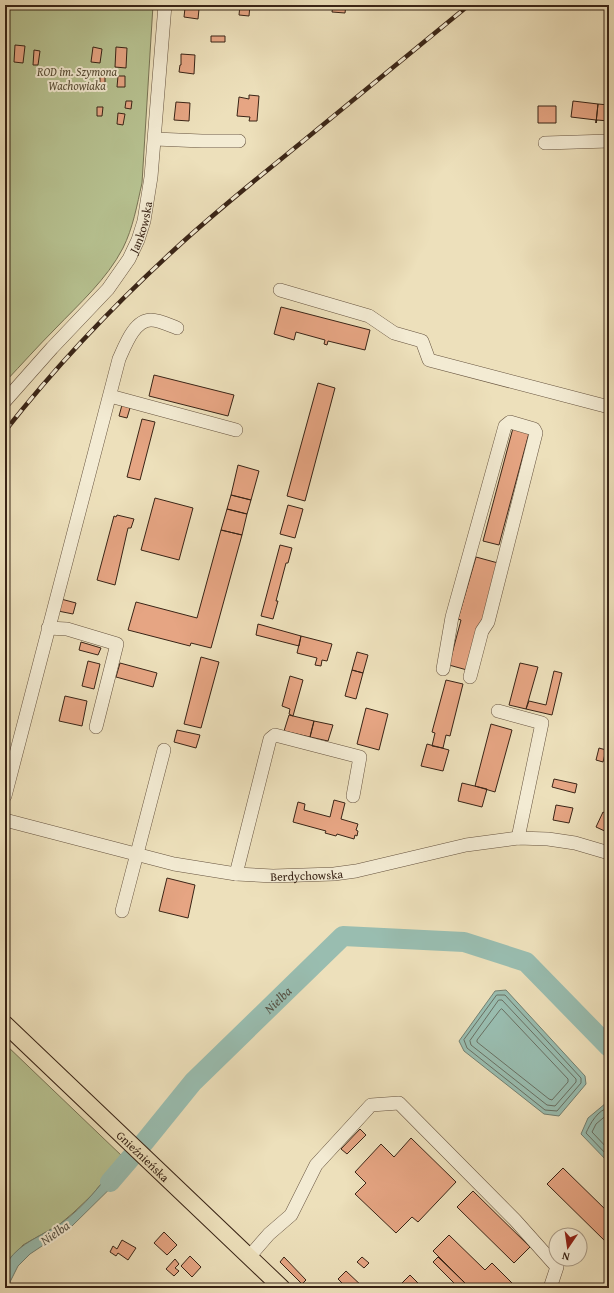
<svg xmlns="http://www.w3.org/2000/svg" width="614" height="1293" viewBox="0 0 614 1293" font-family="'Gentium Book Plus',serif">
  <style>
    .green { fill: #b7c291; stroke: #787354 }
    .water { fill: #99bdb0; stroke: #738072 }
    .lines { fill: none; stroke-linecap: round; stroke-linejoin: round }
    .shore { stroke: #697063; stroke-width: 1 }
    .river { stroke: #99bdb0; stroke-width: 20 }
    .building { fill: #e6a583; stroke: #392416 }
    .minor-casing { stroke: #66533f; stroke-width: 14 }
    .major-casing { stroke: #392416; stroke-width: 18 }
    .minor { stroke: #f3ebd3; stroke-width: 13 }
    .major { stroke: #ede0bb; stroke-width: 16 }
    .rail-casing { stroke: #392416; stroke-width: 4.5 }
    .rail { stroke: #f3ebd3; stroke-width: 3; stroke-dasharray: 9; stroke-linecap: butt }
    .labels { text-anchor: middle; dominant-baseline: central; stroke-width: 4; stroke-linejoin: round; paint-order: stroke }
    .park-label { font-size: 12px; font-style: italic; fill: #584c35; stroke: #f3ebd3 }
    .street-label { font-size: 12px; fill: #392416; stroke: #f3ebd3 }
    .water-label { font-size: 13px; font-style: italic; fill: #565244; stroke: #f3ebd3 }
  </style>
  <rect width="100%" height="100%" fill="#ede0bb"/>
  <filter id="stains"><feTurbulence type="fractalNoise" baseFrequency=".005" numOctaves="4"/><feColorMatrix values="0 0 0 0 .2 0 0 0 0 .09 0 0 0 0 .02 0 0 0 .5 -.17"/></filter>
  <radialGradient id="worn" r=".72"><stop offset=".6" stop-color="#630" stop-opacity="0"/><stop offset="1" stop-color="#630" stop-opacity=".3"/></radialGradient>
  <path class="green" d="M 5,5 L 153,5 L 142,183 C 137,205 133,228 123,248 C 107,279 79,304 55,329 C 38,346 22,364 5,382 Z
    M 5,1044 L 123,1157 L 92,1195 L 73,1213 L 60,1224 L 23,1245 L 5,1266 Z"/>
  <path class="water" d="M 506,990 L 585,1076 L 586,1084 L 559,1116 L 544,1114 L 464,1051 L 459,1041 L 495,991 Z
    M 606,1103 L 609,1105 L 609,1163 L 581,1134 L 588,1118 Z
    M 123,1157 L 133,1166 L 72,1226 L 30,1254 L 18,1266 L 7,1288 L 5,1288 C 5,1280 3,1268 8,1261 C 21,1242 42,1236 60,1224 C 85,1207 104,1180 123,1157 Z"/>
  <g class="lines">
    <path class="shore" d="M 497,995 L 505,995 L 581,1078 L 581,1083 L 557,1111 L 545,1110 L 467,1048 L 464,1040 Z
      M 499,1000 L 502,1000 L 576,1079 L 576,1082 L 555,1106 L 547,1105 L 471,1045 L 470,1041 Z
      M 502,1009 L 568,1079 L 568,1082 L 552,1100 L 549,1099 L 477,1042 L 477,1040 L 500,1010 Z
      M 609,1108 C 598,1109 590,1124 586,1133 L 609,1157
      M 609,1113 L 596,1124 L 592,1132 L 609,1150"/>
    <path class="river" id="s1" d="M 110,1182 L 146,1140 L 193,1082 L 343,936 L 464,942 L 526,962 L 609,1047"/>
  </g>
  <path class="building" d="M 240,5 L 250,5 L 249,16 L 239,15 Z
    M 333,5 L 346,5 L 345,13 L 332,12 Z
    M 185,8 L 199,9 L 198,19 L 184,17 Z
    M 211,36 L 225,36 L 225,42 L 211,42 Z
    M 15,45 L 25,46 L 23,63 L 14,62 Z
    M 93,47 L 102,49 L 100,63 L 91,62 Z
    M 116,47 L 127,48 L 126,68 L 115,67 Z
    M 34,50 L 40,51 L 38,65 L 33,65 Z
    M 181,54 L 195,55 L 194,74 L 179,72 L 180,65 L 181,65 Z
    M 100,75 L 105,75 L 105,84 L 100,84 Z
    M 118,76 L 125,76 L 125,87 L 117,87 Z
    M 249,95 L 259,96 L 257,121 L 249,121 L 250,117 L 237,116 L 239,97 L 249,99 Z
    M 126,101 L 132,101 L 131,109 L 125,108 Z
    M 573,101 L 598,104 L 596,123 L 596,120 L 571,117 Z
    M 176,102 L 190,103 L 189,121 L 174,120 Z
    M 598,104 L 609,105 L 609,121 L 597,120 L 596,123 Z
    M 538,106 L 556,106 L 556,123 L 538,123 Z
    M 97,107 L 103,107 L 102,116 L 97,116 Z
    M 118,113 L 125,114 L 123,125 L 117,124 Z
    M 281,307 L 370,330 L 365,350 L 328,341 L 327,345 L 324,344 L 325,340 L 296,332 L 294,340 L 274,334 Z
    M 154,375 L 234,395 L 228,416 L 149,396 Z
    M 318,383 L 335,388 L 305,501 L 287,496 Z
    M 122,405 L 130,408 L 127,418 L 119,416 Z
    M 142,419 L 155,422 L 140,480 L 127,477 Z
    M 513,428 L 529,433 L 499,545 L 483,541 Z
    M 238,465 L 259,471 L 251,500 L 231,495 Z
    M 231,495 L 251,500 L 247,514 L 227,509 Z
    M 155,498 L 193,508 L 179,560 L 141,550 Z
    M 288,505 L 303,509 L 295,538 L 280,534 Z
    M 227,509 L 247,514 L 242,535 L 221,530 Z
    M 117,515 L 134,519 L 131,528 L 128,528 L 115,585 L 97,580 L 114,516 L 116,517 Z
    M 221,530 L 242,535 L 211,648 L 191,643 L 190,646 L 128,630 L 136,602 L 197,618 Z
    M 280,545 L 292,548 L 288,563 L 286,563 L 276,601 L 278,601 L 273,619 L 261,616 Z
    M 476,557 L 498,563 L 483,625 L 467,670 L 449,665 L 461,620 L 458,619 Z
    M 61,599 L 76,603 L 73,614 L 58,611 Z
    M 258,624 L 301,636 L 299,646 L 256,635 Z
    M 301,636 L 332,644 L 327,661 L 322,660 L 321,666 L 315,665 L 317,658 L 297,653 Z
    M 81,642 L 101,648 L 98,655 L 79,650 Z
    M 357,652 L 368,655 L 363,673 L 352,670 Z
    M 201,657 L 219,662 L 201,728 L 184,724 Z
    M 88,661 L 100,664 L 94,689 L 82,686 Z
    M 120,663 L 157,673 L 153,687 L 116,677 Z
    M 520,663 L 538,667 L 526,709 L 509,705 Z
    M 352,670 L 363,673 L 356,699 L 345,696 Z
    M 554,671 L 562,673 L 552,715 L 526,709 L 529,701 L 546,705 Z
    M 290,676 L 303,680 L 293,716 L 289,714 L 290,709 L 282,706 Z
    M 446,680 L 463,684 L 450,736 L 446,735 L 443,748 L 432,746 L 435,733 L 432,732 Z
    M 65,696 L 87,701 L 82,726 L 59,721 Z
    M 366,708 L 388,714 L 379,750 L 357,744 Z
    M 289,715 L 314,721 L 310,737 L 284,731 Z
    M 314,721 L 333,725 L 328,741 L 310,737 Z
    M 491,724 L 512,730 L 495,792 L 475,786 Z
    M 177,730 L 200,735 L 196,748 L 174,742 Z
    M 427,744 L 449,750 L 443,771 L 421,766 Z
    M 599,748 L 606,750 L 603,762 L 596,760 Z
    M 554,779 L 577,784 L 575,793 L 552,787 Z
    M 462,783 L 487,789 L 482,807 L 458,801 Z
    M 334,800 L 345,803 L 341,819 L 358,824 L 356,830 L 358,831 L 357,836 L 355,835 L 354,839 L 337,834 L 336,836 L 325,833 L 326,831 L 293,822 L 298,802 L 305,804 L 304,810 L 330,817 Z
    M 556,805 L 573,808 L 569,823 L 553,820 Z
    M 603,812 L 609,815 L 609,833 L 596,827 Z
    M 167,878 L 195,885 L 188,918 L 159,911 Z
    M 360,1129 L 366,1135 L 347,1154 L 341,1149 Z
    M 411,1138 L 456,1182 L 418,1222 L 412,1217 L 396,1233 L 355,1194 L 366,1183 L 355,1172 L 381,1144 L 394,1157 Z
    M 563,1168 L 609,1213 L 609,1241 L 607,1243 L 547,1184 Z
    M 473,1191 L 530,1247 L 514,1263 L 457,1207 Z
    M 164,1232 L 177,1245 L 167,1255 L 154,1243 Z
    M 449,1235 L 485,1270 L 492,1263 L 514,1285 L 511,1288 L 470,1288 L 433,1251 Z
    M 122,1240 L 136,1248 L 128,1260 L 118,1253 L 116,1256 L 110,1252 L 113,1246 L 117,1249 Z
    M 190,1256 L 201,1267 L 192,1277 L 181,1266 Z
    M 284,1257 L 306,1280 L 302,1284 L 280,1262 Z
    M 362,1257 L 369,1263 L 364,1268 L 357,1262 Z
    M 438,1257 L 467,1285 L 463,1288 L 459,1288 L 433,1262 Z
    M 175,1259 L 179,1264 L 175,1268 L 179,1271 L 174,1276 L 166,1269 Z
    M 346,1271 L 364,1288 L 347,1288 L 338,1279 Z
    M 410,1275 L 423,1288 L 397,1288 Z"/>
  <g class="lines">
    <defs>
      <g id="minor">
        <path d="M 155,139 L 202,141 L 239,141"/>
        <path d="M 545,143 L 609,141"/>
        <path d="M 280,290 L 369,316 L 394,333 L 422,341 L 429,360 L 609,407"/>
        <path d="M 110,396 L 236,430"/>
        <path id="s2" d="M 5,401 L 52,348 L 108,289 L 129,259 L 138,240 L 144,221 L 151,177 L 165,5"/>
        <path d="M 48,628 L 67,629 L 117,644 L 96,727"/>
        <path d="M 443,669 L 452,617 L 505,426 L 510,422 L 534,429 L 536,433 L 488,622 L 482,631 L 470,677"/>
        <path d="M 498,711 L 542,723 L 518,838"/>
        <path d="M 5,796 L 119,359 C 125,346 134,320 151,320 C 159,320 169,325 177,328"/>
        <path id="s3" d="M 5,820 L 174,864 L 236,874 L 273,876 L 334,874 L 356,871 L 466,845 L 518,838 L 548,839 L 575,843 L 609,853"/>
        <path d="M 236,874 L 270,739 L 275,735 L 360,757 L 353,796"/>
        <path d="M 122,911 L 164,750"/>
        <path d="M 249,1257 L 269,1234 L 291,1215 L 316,1165 L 371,1105 L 399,1103 L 515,1220 L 557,1267 L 550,1288"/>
      </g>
      <g id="major">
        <path id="s4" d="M 5,1024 L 282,1288"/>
      </g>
    </defs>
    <use href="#minor" class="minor-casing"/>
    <use href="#major" class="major-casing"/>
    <use href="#minor" class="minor"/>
    <use href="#major" class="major"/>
    <defs>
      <path id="rail" d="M 5,431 C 56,366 113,306 174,250 C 215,212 259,177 302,142 C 358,96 413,51 469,5"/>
    </defs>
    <use href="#rail" class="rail-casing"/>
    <use href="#rail" class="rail"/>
  </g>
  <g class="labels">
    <g class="park-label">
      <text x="77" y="71">ROD im. Szymona<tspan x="77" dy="14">Wachowiaka</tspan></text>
    </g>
    <g class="street-label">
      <text stroke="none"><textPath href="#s2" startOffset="223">Jankowska</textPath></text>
      <text stroke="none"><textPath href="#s3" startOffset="308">Berdychowska</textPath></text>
      <text stroke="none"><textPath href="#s4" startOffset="191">Gnieźnieńska</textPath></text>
    </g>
    <g class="water-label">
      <text stroke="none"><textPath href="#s1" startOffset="248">Nielba</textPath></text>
      <text transform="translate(55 1233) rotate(-35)">Nielba</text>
    </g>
  </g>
  <rect width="614" height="1293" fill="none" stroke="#ede0bb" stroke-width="20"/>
  <rect x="6" y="6" width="602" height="1281" fill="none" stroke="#392416" stroke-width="2"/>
  <rect x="10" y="10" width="594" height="1273" fill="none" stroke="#392416"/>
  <g transform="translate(568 1247) rotate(193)"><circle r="19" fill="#f3ebd3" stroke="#a99b87"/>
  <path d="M0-3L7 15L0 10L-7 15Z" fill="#8f2418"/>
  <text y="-6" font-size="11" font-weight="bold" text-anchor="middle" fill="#392416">N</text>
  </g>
  <rect width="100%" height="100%" filter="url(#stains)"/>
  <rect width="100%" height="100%" fill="url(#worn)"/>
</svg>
